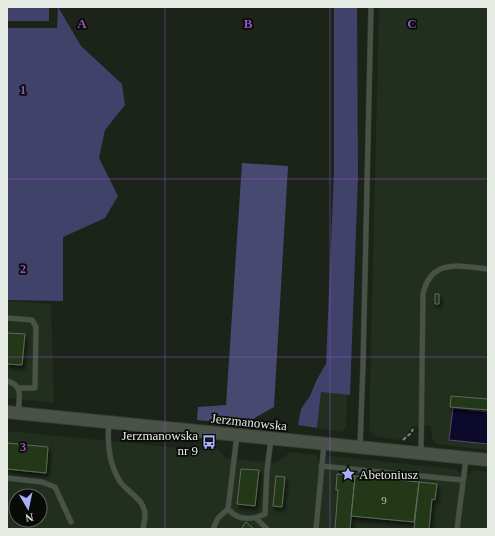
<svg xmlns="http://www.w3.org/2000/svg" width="495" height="536" viewBox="0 0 495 536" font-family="Georgia,serif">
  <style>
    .built { fill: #222e1e; fill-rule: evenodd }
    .green { fill: #414269 }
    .forest { fill: #474971 }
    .water { fill: #0d092c; stroke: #4e4d63 }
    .building { fill: #203915; stroke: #60695d; filter: url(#shadow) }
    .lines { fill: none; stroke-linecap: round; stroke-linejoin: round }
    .service-casing { stroke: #373e35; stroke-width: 6 }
    .tertiary-casing { stroke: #373e35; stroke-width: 14 }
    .path { stroke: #7f857d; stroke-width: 2; stroke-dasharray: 4 2; stroke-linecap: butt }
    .service { stroke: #495246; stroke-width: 5 }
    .tertiary { stroke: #495246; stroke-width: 12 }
    .grid { fill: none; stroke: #9052c6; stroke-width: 1; stroke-opacity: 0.55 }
    .labels { text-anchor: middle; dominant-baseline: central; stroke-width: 3.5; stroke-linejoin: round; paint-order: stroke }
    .number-label { font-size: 11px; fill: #b4beb0 }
    .street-label { font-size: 13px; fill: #e6ebe4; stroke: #080b07 }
    .poi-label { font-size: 13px; fill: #e6ebe4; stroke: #080b07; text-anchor: end }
    .grid-label { font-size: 13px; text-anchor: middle; font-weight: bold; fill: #9052c6; stroke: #080b07; stroke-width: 3.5; stroke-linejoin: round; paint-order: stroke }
  </style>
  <defs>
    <filter id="shadow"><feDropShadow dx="2" dy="3.5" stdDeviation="2" flood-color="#0009"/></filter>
  </defs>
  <rect width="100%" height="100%" fill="#1c2319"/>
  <path class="built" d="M 379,7 L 488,7 L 488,450 L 437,444 L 434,442 L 432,437 L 431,426 L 412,426 L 406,435 L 403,438 L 397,440 L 377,437 L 369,430 Z
    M 7,301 L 51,304 L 54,403 L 7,398 Z
    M 321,392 L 347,394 L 346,428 L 344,428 L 343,432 L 317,428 Z
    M 7,431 L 212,451 L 213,445 L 226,458 L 276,463 L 290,452 L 316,455 L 319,460 L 325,460 L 329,456 L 456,469 L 459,473 L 470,474 L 473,470 L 488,472 L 488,529 L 7,529 ZM 16,496 L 40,496 L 40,520 L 16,520 Z"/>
  <path class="green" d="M 7,7 L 49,7 L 49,21 L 7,21 Z
    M 58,7 L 81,46 L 122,84 L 125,105 L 105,130 L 99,158 L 118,196 L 105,218 L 63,237 L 63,301 L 7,300 L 7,28 L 57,28 Z
    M 334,7 L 357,7 L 358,176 L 350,395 L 321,392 L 317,428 L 298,425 L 301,409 L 310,396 L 317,379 L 326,364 L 334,171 Z"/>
  <path class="forest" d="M 242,163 L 288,166 L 274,407 L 244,424 L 197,420 L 198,407 L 226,405 Z"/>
  <path class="water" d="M 453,408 L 488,412 L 488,444 L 449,440 Z"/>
  <path class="building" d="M 435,294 L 439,294 L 439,304 L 435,304 Z
    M 7,333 L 25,334 L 22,365 L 7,364 Z
    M 451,396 L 488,399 L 488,410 L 450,407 Z
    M 7,443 L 48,447 L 46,473 L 7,469 Z
    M 241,469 L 259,470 L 255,506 L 237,504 Z
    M 337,474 L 355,476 L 350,529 L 335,529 L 338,490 L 336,490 Z
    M 276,476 L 285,477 L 282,507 L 273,506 Z
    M 355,476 L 419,482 L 414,522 L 351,516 Z
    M 419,482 L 437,484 L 435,500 L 432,499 L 429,529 L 414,529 Z
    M 246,522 L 254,529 L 241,529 Z"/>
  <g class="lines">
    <defs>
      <path id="service" d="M 7,318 L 32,320 L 36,327 L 35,388 L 18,388
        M 7,381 C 24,385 19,399 18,413
        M 109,423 C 107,442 109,463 119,480 C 126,492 144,498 145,514 C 145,519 144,524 143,529
        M 237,435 L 228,509 C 238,521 252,520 265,514 L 267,470 L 271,439
        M 360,447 L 363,366 L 371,7
        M 421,453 L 423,294 C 431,258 460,266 488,269
        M 321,466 L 462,480
        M 7,478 L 42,482 L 55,487 L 71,522
        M 256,518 L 267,529
        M 213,529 L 218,518 L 228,509
        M 316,529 L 324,444
        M 457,529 L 466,459"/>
      <path id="tertiary" d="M 7,412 L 488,460"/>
    </defs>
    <use href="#service" class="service-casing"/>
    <use href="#tertiary" class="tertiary-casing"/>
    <path class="path" d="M 403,440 L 411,433 L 413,429"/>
    <use href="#service" class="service"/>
    <use href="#tertiary" class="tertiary"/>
  </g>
  <path class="grid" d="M 165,7 L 165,529M 330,7 L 330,529M 7,179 L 488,179M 7,357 L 488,357"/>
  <defs>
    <symbol id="bus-bare" viewBox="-9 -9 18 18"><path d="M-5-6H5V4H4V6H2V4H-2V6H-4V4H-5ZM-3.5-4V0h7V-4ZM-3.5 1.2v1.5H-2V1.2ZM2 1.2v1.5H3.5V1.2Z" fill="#acaffb" stroke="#080b07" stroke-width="2.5" paint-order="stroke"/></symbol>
    <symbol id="sight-bare" viewBox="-9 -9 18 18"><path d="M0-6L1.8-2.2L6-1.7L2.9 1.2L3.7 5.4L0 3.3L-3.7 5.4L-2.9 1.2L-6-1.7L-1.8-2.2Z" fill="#acaffb" stroke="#080b07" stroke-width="2.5" paint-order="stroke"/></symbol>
  </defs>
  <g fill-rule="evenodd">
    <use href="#bus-bare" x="199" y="432" width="20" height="20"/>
    <use href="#sight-bare" x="338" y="464" width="20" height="20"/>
  </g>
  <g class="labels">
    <g class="number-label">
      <text x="384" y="500">9</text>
    </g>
    <g class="street-label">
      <text transform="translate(249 422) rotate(6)">Jerzmanowska</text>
    </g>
    <g class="poi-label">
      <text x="198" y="435">Jerzmanowska<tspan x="198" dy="15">nr 9</tspan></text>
      <text x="359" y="474" text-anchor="start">Abetoniusz</text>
    </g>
  </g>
  <g class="grid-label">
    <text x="82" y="28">A</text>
    <text x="248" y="28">B</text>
    <text x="412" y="28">C</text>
    <text x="23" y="94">1</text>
    <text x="23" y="273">2</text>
    <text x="23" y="451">3</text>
  </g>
  <rect width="495" height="536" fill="none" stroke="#e6ebe4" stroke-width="16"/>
  <g transform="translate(28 508) rotate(171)"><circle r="19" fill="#080b07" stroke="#61655f"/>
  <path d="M0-3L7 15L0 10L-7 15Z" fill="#acaffb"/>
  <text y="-6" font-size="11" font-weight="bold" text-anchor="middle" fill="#e6ebe4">N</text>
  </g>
</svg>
